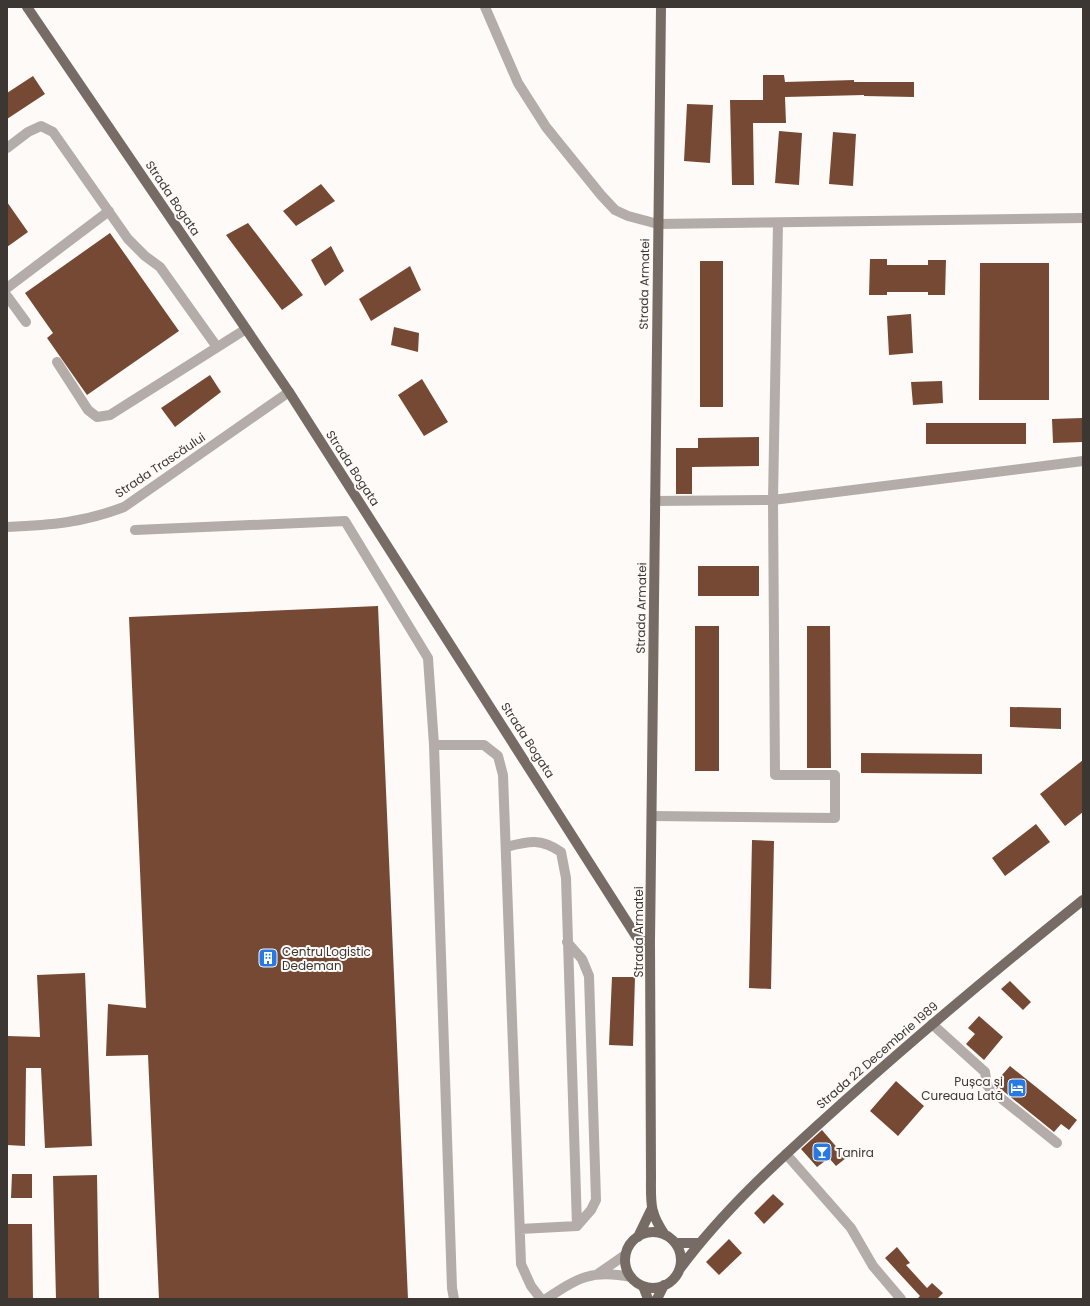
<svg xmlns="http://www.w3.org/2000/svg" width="1090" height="1306" viewBox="0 0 1090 1306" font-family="Poppins,sans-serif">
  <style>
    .building { fill: #754933 }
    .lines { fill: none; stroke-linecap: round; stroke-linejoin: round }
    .minor { stroke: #b3aca9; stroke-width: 10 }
    .major { stroke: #776b65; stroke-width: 10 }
    .labels { text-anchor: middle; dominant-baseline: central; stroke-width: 4; stroke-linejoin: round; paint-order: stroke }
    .street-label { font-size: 12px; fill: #3d3734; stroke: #fdfaf8 }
    .poi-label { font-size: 12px; fill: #3d3734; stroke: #fdfaf8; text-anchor: start }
  </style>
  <rect width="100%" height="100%" fill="#fdfaf8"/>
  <path class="building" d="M 763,75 L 784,75 L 785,82 L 854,80 L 854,82 L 914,82 L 914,97 L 864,96 L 864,95 L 785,97 L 786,123 L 753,123 L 754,185 L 732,185 L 730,100 L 763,100 Z
    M 33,76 L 45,94 L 7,119 L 7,93 Z
    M 687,104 L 713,105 L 710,163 L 684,161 Z
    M 779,131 L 802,133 L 799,185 L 775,183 Z
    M 833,132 L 856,134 L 853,186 L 829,184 Z
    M 321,184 L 335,201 L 296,226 L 283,211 Z
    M 7,202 L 28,232 L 7,247 Z
    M 248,223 L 303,295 L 282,310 L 226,235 Z
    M 110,233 L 179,331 L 87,395 L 47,338 L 53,333 L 25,293 Z
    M 331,246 L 344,271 L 325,286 L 311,260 Z
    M 870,259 L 887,259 L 887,265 L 928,265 L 928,260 L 946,260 L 945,295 L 928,295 L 928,292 L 887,292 L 887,295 L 869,295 Z
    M 700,261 L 723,261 L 723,407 L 700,407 Z
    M 980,263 L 1049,263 L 1049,400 L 979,400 Z
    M 410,266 L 421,290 L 371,321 L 359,299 Z
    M 911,314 L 913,353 L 889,355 L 887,316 Z
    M 394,327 L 419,333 L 418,352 L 391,345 Z
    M 210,375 L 221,392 L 175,427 L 161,408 Z
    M 422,379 L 448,422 L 424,436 L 398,395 Z
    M 942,381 L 943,403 L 913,405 L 911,382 Z
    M 1083,418 L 1083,442 L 1053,443 L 1052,419 Z
    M 926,423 L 1026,423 L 1026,444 L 926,444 Z
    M 759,437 L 759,466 L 692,467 L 692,494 L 676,494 L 676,448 L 698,448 L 698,438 Z
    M 698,566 L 759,566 L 759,596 L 698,596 Z
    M 378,606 L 408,1299 L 159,1299 L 148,1055 L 106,1056 L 108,1004 L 146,1008 L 129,617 Z
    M 695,626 L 719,626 L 719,771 L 695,771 Z
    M 807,626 L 830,626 L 831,768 L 807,768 Z
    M 1010,707 L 1061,708 L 1061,729 L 1010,727 Z
    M 861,753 L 982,754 L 982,774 L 861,773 Z
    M 1083,760 L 1083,812 L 1065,826 L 1040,794 Z
    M 1036,824 L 1050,842 L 1005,876 L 992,858 Z
    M 752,840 L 774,841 L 771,989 L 749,988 Z
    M 85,973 L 92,1146 L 45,1148 L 41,1068 L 26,1068 L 25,1146 L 7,1145 L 7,1036 L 40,1037 L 37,975 Z
    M 612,977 L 635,977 L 633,1046 L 609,1045 Z
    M 1010,981 L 1031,1002 L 1023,1010 L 1001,989 Z
    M 979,1016 L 1003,1037 L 984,1060 L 966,1044 L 975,1034 L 968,1028 Z
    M 1010,1066 L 1077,1120 L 1069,1130 L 1061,1124 L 1054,1132 L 997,1086 L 994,1084 Z
    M 896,1081 L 924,1106 L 898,1136 L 870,1111 Z
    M 822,1130 L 846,1158 L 836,1166 L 829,1158 L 817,1167 L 801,1149 Z
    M 12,1174 L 32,1174 L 32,1198 L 11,1198 Z
    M 97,1175 L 99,1299 L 56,1299 L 53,1176 Z
    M 773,1194 L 784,1204 L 764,1224 L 754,1213 Z
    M 7,1224 L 32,1224 L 33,1299 L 7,1299 Z
    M 729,1239 L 742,1253 L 719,1275 L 706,1262 Z
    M 897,1247 L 910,1263 L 906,1265 L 927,1288 L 932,1283 L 943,1293 L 937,1299 L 917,1299 L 920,1296 L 885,1258 Z"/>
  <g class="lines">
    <path class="minor" d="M 485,7 L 518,83 L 546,127 L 601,195 L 615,210 L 628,216 L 658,224 L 1083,218
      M 7,148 L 28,132 L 41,126 L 53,132 L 128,239 L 145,256 L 160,267 L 217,347
      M 7,288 L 109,211
      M 7,296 L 26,322
      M 57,362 L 88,410 L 97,417 L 110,415 L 246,329
      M 655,501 L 773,500 L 1083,461
      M 7,527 C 51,525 82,523 124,507 L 289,392
      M 135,530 L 345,521 L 428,658 L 434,745 L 452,1288 L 454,1299
      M 434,745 L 484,745 L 498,756 L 503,775 L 521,1264 L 531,1286 L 541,1299
      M 652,816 L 835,818 L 835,775 L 775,775 L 773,500 L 778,223
      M 506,847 C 529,841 541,838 561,852 L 566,878 L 577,1226
      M 932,1024 L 985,1072 L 987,1085 L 992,1091 L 1057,1143
      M 786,1154 L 851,1228 L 873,1266 L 901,1299
      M 520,1229 L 577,1226 L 591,1210 L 596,1200 L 589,976 L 582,959 L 567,942
      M 599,1273 L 625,1255
      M 546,1299 C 578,1278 591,1269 631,1277"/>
    <path class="major" d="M 27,7 L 289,392 L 636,936 L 641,941 L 650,941
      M 661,7 L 650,941 L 651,1176 C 651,1203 649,1212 665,1235
      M625 1260a28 28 0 1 1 56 0a28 28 0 1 1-56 0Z
      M 638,1237 L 651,1210
      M 675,1243 L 699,1243
      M 679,1270 C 727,1205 789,1151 849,1097 C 925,1029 1003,964 1083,900
      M 643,1286 L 648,1299
      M 657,1299 L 664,1285"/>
  </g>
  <defs>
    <symbol id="building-square" viewBox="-11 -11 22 22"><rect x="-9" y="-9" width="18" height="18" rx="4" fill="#2779e4" stroke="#fdfaf8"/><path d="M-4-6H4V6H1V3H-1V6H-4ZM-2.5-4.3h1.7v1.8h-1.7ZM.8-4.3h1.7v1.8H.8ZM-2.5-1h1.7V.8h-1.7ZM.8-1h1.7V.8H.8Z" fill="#fff"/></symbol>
    <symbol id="hotel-square" viewBox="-11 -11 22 22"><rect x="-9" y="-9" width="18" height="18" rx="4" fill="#2779e4" stroke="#fdfaf8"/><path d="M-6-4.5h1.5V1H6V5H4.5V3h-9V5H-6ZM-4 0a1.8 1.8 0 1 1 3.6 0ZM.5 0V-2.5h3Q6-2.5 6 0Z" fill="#fff"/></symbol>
    <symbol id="bar-square" viewBox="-11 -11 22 22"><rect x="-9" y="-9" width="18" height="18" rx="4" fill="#2779e4" stroke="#fdfaf8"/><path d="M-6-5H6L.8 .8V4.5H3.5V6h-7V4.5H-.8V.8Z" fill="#fff"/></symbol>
  </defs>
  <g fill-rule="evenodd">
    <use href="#building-square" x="257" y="947" width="22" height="22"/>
    <use href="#hotel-square" x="1006" y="1077" width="22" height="22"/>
    <use href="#bar-square" x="811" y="1141" width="22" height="22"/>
  </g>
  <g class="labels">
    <g class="street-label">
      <text transform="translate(173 198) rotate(56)">Strada Bogata</text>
      <text transform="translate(644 284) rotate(-89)">Strada Armatei</text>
      <text transform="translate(160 465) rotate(-34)">Strada Trascăului</text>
      <text transform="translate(353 468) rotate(57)">Strada Bogata</text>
      <text transform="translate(641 608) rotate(-89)">Strada Armatei</text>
      <text transform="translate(528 740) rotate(57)">Strada Bogata</text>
      <text transform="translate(638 932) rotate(-90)">Strada Armatei</text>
      <text transform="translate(877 1055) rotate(-41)">Strada 22 Decembrie 1989</text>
    </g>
    <g class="poi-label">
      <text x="282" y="951">Centru Logistic<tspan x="282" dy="14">Dedeman</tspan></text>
      <text x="1003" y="1081" text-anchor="end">Pușca și<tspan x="1003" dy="14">Cureaua Lată</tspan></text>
      <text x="836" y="1152">Tanira</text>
    </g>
  </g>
  <rect width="1090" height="1306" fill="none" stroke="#3d3734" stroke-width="16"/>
</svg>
